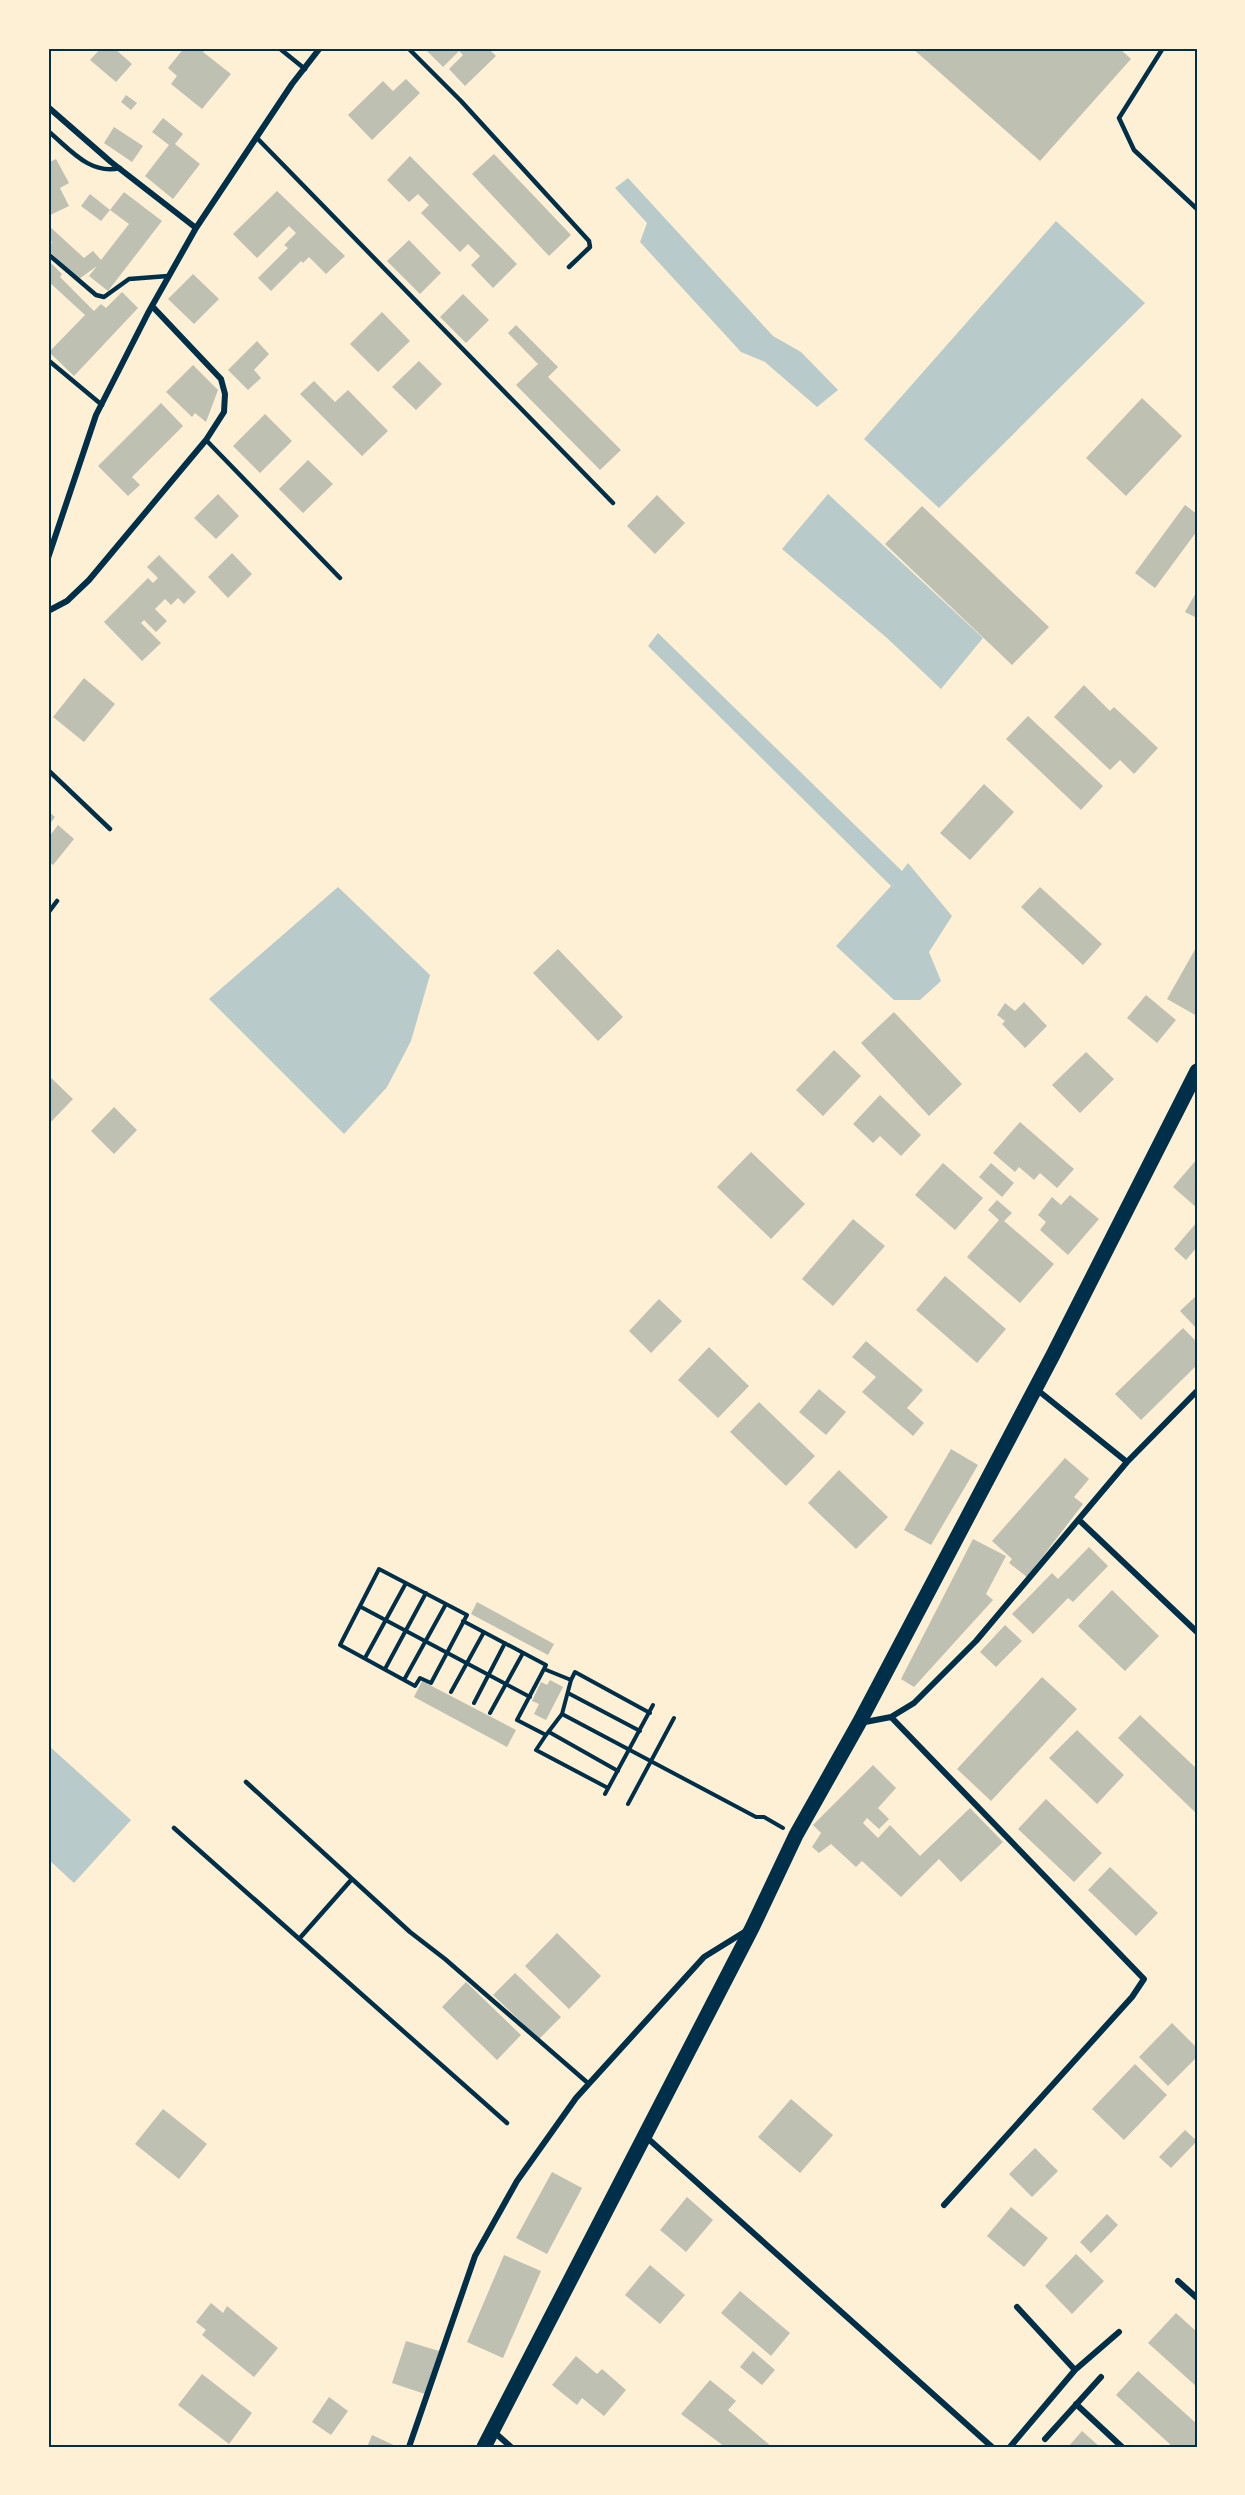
<svg xmlns="http://www.w3.org/2000/svg" width="1245" height="2495" viewBox="0 0 1245 2495" font-family="Mulish,sans-serif">
  <style>
    .green { fill: #b9caca }
    .building { fill: #bec0b2 }
    .lines { fill: none; stroke-linecap: round; stroke-linejoin: round }
    .path { stroke: #003049; stroke-width: 4 }
    .service { stroke: #003049; stroke-width: 4.5 }
    .minor { stroke: #003049; stroke-width: 6 }
    .primary { stroke: #003049; stroke-width: 15 }
    .neatline { fill: none; stroke: #003049; stroke-width: 2 }
  </style>
  <rect width="100%" height="100%" fill="#fdf0d5"/>
  <path class="green" d="M 628,178 L 773,336 L 801,352 L 838,390 L 817,407 L 765,362 L 741,352 L 640,242 L 647,223 L 615,188 Z
    M 1056,221 L 1145,303 L 939,508 L 864,439 Z
    M 828,494 L 983,638 L 941,689 L 887,638 L 782,549 Z
    M 658,633 L 902,871 L 908,863 L 952,916 L 929,952 L 941,981 L 920,1000 L 894,1000 L 836,946 L 891,886 L 648,646 Z
    M 338,887 L 430,975 L 411,1041 L 387,1087 L 344,1134 L 209,999 Z
    M 48,1745 L 131,1820 L 74,1883 L 48,1859 Z"/>
  <path class="building" d="M 101,48 L 114,48 L 132,64 L 116,82 L 90,60 Z
    M 184,48 L 206,48 L 203,52 L 231,74 L 202,109 L 171,84 L 177,76 L 168,68 Z
    M 424,48 L 488,48 L 496,56 L 465,86 L 449,69 L 463,55 L 459,51 L 443,67 Z
    M 912,48 L 1119,48 L 1131,59 L 1040,161 Z
    M 406,79 L 420,93 L 372,140 L 348,115 L 383,81 L 393,91 Z
    M 126,95 L 137,103 L 131,110 L 121,102 Z
    M 163,118 L 183,134 L 175,144 L 200,164 L 173,199 L 145,176 L 169,145 L 152,132 Z
    M 114,127 L 143,146 L 132,162 L 104,143 Z
    M 494,154 L 571,235 L 549,256 L 472,174 Z
    M 410,156 L 517,264 L 493,288 L 471,265 L 480,256 L 468,244 L 460,252 L 421,213 L 429,205 L 418,194 L 409,202 L 387,180 Z
    M 56,159 L 69,183 L 60,188 L 69,206 L 48,216 L 48,163 Z
    M 277,191 L 345,256 L 326,274 L 309,257 L 303,263 L 301,261 L 271,291 L 258,278 L 288,248 L 284,245 L 296,233 L 289,226 L 257,258 L 233,234 Z
    M 124,192 L 162,221 L 108,291 L 89,276 L 97,266 L 79,279 L 48,250 L 52,242 L 48,239 L 48,225 L 84,258 L 93,251 L 101,260 L 129,224 L 110,210 Z
    M 90,194 L 110,210 L 101,221 L 81,206 Z
    M 409,240 L 441,273 L 420,294 L 387,261 Z
    M 48,260 L 62,274 L 60,277 L 94,311 L 101,304 L 106,308 L 122,292 L 138,308 L 74,376 L 49,352 L 85,315 L 48,281 Z
    M 193,274 L 219,299 L 194,324 L 168,299 Z
    M 463,294 L 489,320 L 466,343 L 440,317 Z
    M 382,312 L 410,341 L 378,372 L 350,344 Z
    M 516,325 L 558,367 L 548,377 L 621,450 L 600,470 L 516,385 L 538,364 L 508,333 Z
    M 257,341 L 269,354 L 254,370 L 261,378 L 248,390 L 228,370 Z
    M 419,361 L 442,384 L 416,410 L 392,387 Z
    M 193,365 L 218,390 L 206,422 L 195,413 L 192,417 L 166,392 Z
    M 314,381 L 335,402 L 348,390 L 388,431 L 362,456 L 300,394 Z
    M 1142,398 L 1182,436 L 1126,496 L 1086,458 Z
    M 161,403 L 183,426 L 132,477 L 140,485 L 128,496 L 98,466 Z
    M 265,414 L 292,441 L 260,473 L 233,446 Z
    M 308,460 L 333,484 L 303,513 L 279,489 Z
    M 218,494 L 239,516 L 216,539 L 194,518 Z
    M 657,495 L 685,523 L 655,554 L 627,526 Z
    M 1185,505 L 1197,514 L 1197,531 L 1155,588 L 1135,573 Z
    M 922,506 L 1049,627 L 1012,665 L 885,544 Z
    M 232,553 L 252,574 L 228,598 L 208,577 Z
    M 159,555 L 196,592 L 184,604 L 178,598 L 171,605 L 165,599 L 155,609 L 167,621 L 156,632 L 144,620 L 141,623 L 161,643 L 142,661 L 104,622 L 148,578 L 153,583 L 158,578 L 147,567 Z
    M 1197,591 L 1197,618 L 1185,612 Z
    M 84,678 L 115,704 L 84,742 L 53,717 Z
    M 1084,685 L 1110,711 L 1114,707 L 1158,748 L 1134,774 L 1120,760 L 1110,770 L 1054,717 Z
    M 1028,716 L 1103,786 L 1081,810 L 1006,739 Z
    M 984,784 L 1014,812 L 970,860 L 940,833 Z
    M 48,811 L 55,817 L 48,826 Z
    M 58,825 L 74,839 L 53,865 L 48,861 L 48,838 Z
    M 1040,887 L 1102,944 L 1083,965 L 1021,907 Z
    M 1197,946 L 1197,1016 L 1167,999 Z
    M 558,949 L 623,1017 L 598,1041 L 533,973 Z
    M 1146,995 L 1176,1020 L 1157,1043 L 1127,1018 Z
    M 1024,1002 L 1047,1026 L 1025,1048 L 1002,1024 L 1005,1021 L 997,1015 L 1005,1003 L 1015,1011 Z
    M 894,1012 L 962,1084 L 929,1116 L 861,1043 Z
    M 834,1050 L 861,1076 L 823,1116 L 796,1090 Z
    M 1086,1052 L 1114,1079 L 1080,1113 L 1052,1085 Z
    M 48,1075 L 73,1099 L 48,1125 Z
    M 880,1095 L 921,1135 L 901,1156 L 880,1136 L 873,1143 L 853,1124 Z
    M 114,1107 L 137,1130 L 114,1154 L 91,1131 Z
    M 1020,1122 L 1074,1169 L 1057,1188 L 1040,1173 L 1034,1180 L 1019,1167 L 1015,1172 L 993,1153 Z
    M 751,1152 L 805,1204 L 771,1239 L 717,1187 Z
    M 1197,1159 L 1197,1208 L 1173,1187 Z
    M 943,1163 L 983,1198 L 955,1230 L 915,1195 Z
    M 991,1163 L 1014,1183 L 1002,1197 L 979,1177 Z
    M 1070,1195 L 1099,1219 L 1068,1255 L 1040,1230 L 1046,1222 L 1038,1215 L 1052,1197 L 1061,1205 Z
    M 997,1200 L 1012,1213 L 1004,1221 L 1054,1264 L 1020,1303 L 967,1257 L 999,1220 L 988,1210 Z
    M 853,1219 L 885,1246 L 833,1306 L 802,1279 Z
    M 1197,1222 L 1197,1247 L 1186,1260 L 1174,1249 Z
    M 945,1276 L 1006,1329 L 977,1363 L 916,1310 Z
    M 1197,1295 L 1197,1329 L 1180,1311 Z
    M 659,1299 L 682,1321 L 651,1353 L 629,1331 Z
    M 1183,1328 L 1197,1342 L 1197,1365 L 1141,1420 L 1115,1394 Z
    M 866,1341 L 923,1390 L 907,1408 L 924,1423 L 913,1436 L 862,1392 L 876,1377 L 852,1357 Z
    M 709,1347 L 749,1386 L 718,1418 L 678,1380 Z
    M 819,1389 L 846,1412 L 826,1435 L 799,1412 Z
    M 759,1402 L 815,1456 L 786,1486 L 730,1432 Z
    M 951,1449 L 978,1465 L 931,1545 L 904,1530 Z
    M 1065,1458 L 1089,1479 L 1074,1497 L 1083,1504 L 1027,1577 L 1009,1563 L 1012,1559 L 992,1541 Z
    M 839,1470 L 888,1517 L 856,1549 L 808,1503 Z
    M 973,1539 L 1006,1556 L 986,1594 L 993,1600 L 914,1687 L 901,1679 Z
    M 1089,1547 L 1108,1566 L 1073,1602 L 1068,1598 L 1033,1634 L 1012,1614 L 1052,1573 L 1058,1579 Z
    M 1112,1590 L 1159,1636 L 1125,1671 L 1078,1626 Z
    M 477,1602 L 554,1644 L 548,1655 L 471,1614 Z
    M 1005,1625 L 1022,1641 L 996,1667 L 980,1652 Z
    M 1042,1677 L 1077,1709 L 991,1801 L 957,1769 Z
    M 550,1680 L 563,1687 L 546,1720 L 534,1714 L 539,1704 L 532,1701 L 541,1682 L 547,1685 Z
    M 422,1681 L 516,1730 L 507,1747 L 414,1697 Z
    M 1140,1715 L 1197,1769 L 1197,1814 L 1118,1738 Z
    M 1077,1730 L 1124,1775 L 1097,1804 L 1049,1758 Z
    M 873,1765 L 896,1788 L 878,1808 L 889,1819 L 879,1829 L 867,1818 L 863,1823 L 878,1838 L 890,1825 L 920,1856 L 970,1808 L 1003,1842 L 961,1882 L 939,1859 L 901,1897 L 862,1861 L 856,1867 L 831,1844 L 819,1853 L 812,1847 L 821,1833 L 813,1825 Z
    M 1046,1799 L 1102,1853 L 1074,1882 L 1018,1829 Z
    M 1110,1867 L 1158,1913 L 1136,1936 L 1088,1890 Z
    M 557,1933 L 601,1976 L 569,2009 L 525,1966 Z
    M 515,1973 L 561,2017 L 539,2039 L 493,1995 Z
    M 466,1982 L 521,2035 L 497,2060 L 442,2007 Z
    M 1172,2023 L 1197,2048 L 1197,2057 L 1168,2086 L 1139,2057 Z
    M 1135,2064 L 1167,2095 L 1124,2140 L 1092,2109 Z
    M 791,2099 L 833,2135 L 800,2173 L 758,2137 Z
    M 163,2109 L 207,2144 L 179,2179 L 135,2144 Z
    M 1185,2130 L 1197,2141 L 1171,2168 L 1159,2157 Z
    M 1035,2148 L 1058,2171 L 1032,2197 L 1009,2174 Z
    M 552,2172 L 582,2188 L 547,2254 L 516,2238 Z
    M 687,2197 L 713,2220 L 686,2252 L 660,2230 Z
    M 1011,2207 L 1048,2238 L 1024,2267 L 987,2236 Z
    M 1107,2214 L 1118,2225 L 1091,2253 L 1080,2242 Z
    M 1076,2254 L 1104,2281 L 1072,2314 L 1045,2286 Z
    M 504,2255 L 541,2271 L 503,2358 L 467,2342 Z
    M 650,2265 L 685,2295 L 660,2324 L 625,2295 Z
    M 740,2291 L 790,2333 L 771,2356 L 721,2313 Z
    M 211,2303 L 223,2313 L 227,2306 L 278,2348 L 254,2377 L 202,2335 L 206,2330 L 196,2322 Z
    M 1176,2313 L 1197,2332 L 1197,2387 L 1148,2343 Z
    M 406,2341 L 439,2351 L 425,2394 L 392,2383 Z
    M 753,2351 L 775,2370 L 762,2385 L 740,2367 Z
    M 576,2356 L 597,2374 L 602,2369 L 626,2390 L 604,2416 L 582,2398 L 577,2405 L 552,2385 Z
    M 1138,2371 L 1197,2424 L 1197,2447 L 1173,2447 L 1116,2395 Z
    M 202,2374 L 252,2413 L 229,2444 L 178,2405 Z
    M 710,2380 L 736,2401 L 728,2410 L 772,2447 L 725,2447 L 681,2414 Z
    M 329,2397 L 348,2411 L 331,2435 L 312,2422 Z
    M 1082,2431 L 1100,2447 L 1068,2447 Z
    M 372,2435 L 398,2447 L 367,2447 Z"/>
  <g class="lines">
    <path class="path" d="M 379,1569 L 467,1615 L 431,1683 L 420,1678 L 415,1686 L 340,1645 Z
      M 361,1607 L 530,1697
      M 463,1621 L 546,1665 L 544,1669
      M 365,1658 L 406,1583
      M 385,1669 L 426,1593
      M 404,1680 L 446,1604
      M 571,1680 L 575,1672 L 650,1713
      M 451,1692 L 484,1632
      M 568,1693 L 640,1731
      M 474,1703 L 505,1643
      M 490,1713 L 523,1653
      M 562,1714 L 571,1680 L 544,1669 L 517,1720 L 546,1735 L 562,1714 L 756,1817 L 764,1817 L 783,1828
      M 549,1732 L 618,1771
      M 546,1735 L 536,1750 L 608,1788
      M 605,1794 L 653,1705
      M 628,1804 L 674,1718"/>
    <path class="service" d="M 279,48 L 305,69
      M 408,48 L 461,101 L 589,241 L 590,247 L 569,267
      M 1163,48 L 1119,118 L 1134,150 L 1197,209
      M 48,131 C 70,149 89,175 120,168
      M 256,137 L 613,503
      M 48,254 L 96,295 L 104,297 L 129,279 L 168,276
      M 48,360 L 102,405
      M 206,440 L 340,578
      M 48,770 L 110,829
      M 48,913 L 57,901
      M 246,1782 L 410,1932 L 445,1959 L 589,2084
      M 174,1828 L 507,2123
      M 299,1939 L 352,1879"/>
    <path class="minor" d="M 48,107 L 111,162 L 196,228
      M 48,558 L 96,415 L 148,313 L 196,228 L 292,84 L 320,48
      M 48,611 L 67,601 L 89,580 L 206,440 L 224,412 L 225,394 L 221,379 L 152,306
      M 1035,1388 L 1127,1462
      M 1079,1520 L 1197,1632
      M 891,1717 L 1144,1979 L 1132,1997 L 944,2205
      M 860,1723 L 891,1717 L 914,1703 L 976,1641 L 1127,1462 L 1197,1391
      M 644,2135 L 992,2447
      M 1178,2281 L 1197,2298
      M 1017,2307 L 1075,2370
      M 1076,2404 L 1122,2447
      M 493,2431 L 511,2447
      M 1045,2439 L 1101,2377
      M 409,2447 L 475,2256 L 517,2181 L 576,2098 L 704,1957 L 746,1931
      M 1010,2447 L 1075,2370 L 1119,2332"/>
    <path class="primary" d="M 484,2447 L 752,1928 L 796,1835 L 859,1723 L 1053,1355 L 1197,1071"/>
  </g>
  <rect width="1245" height="2495" fill="none" stroke="#fdf0d5" stroke-width="99"/>
  <rect x="50" y="50" width="1146" height="2396" class="neatline"/>
</svg>
